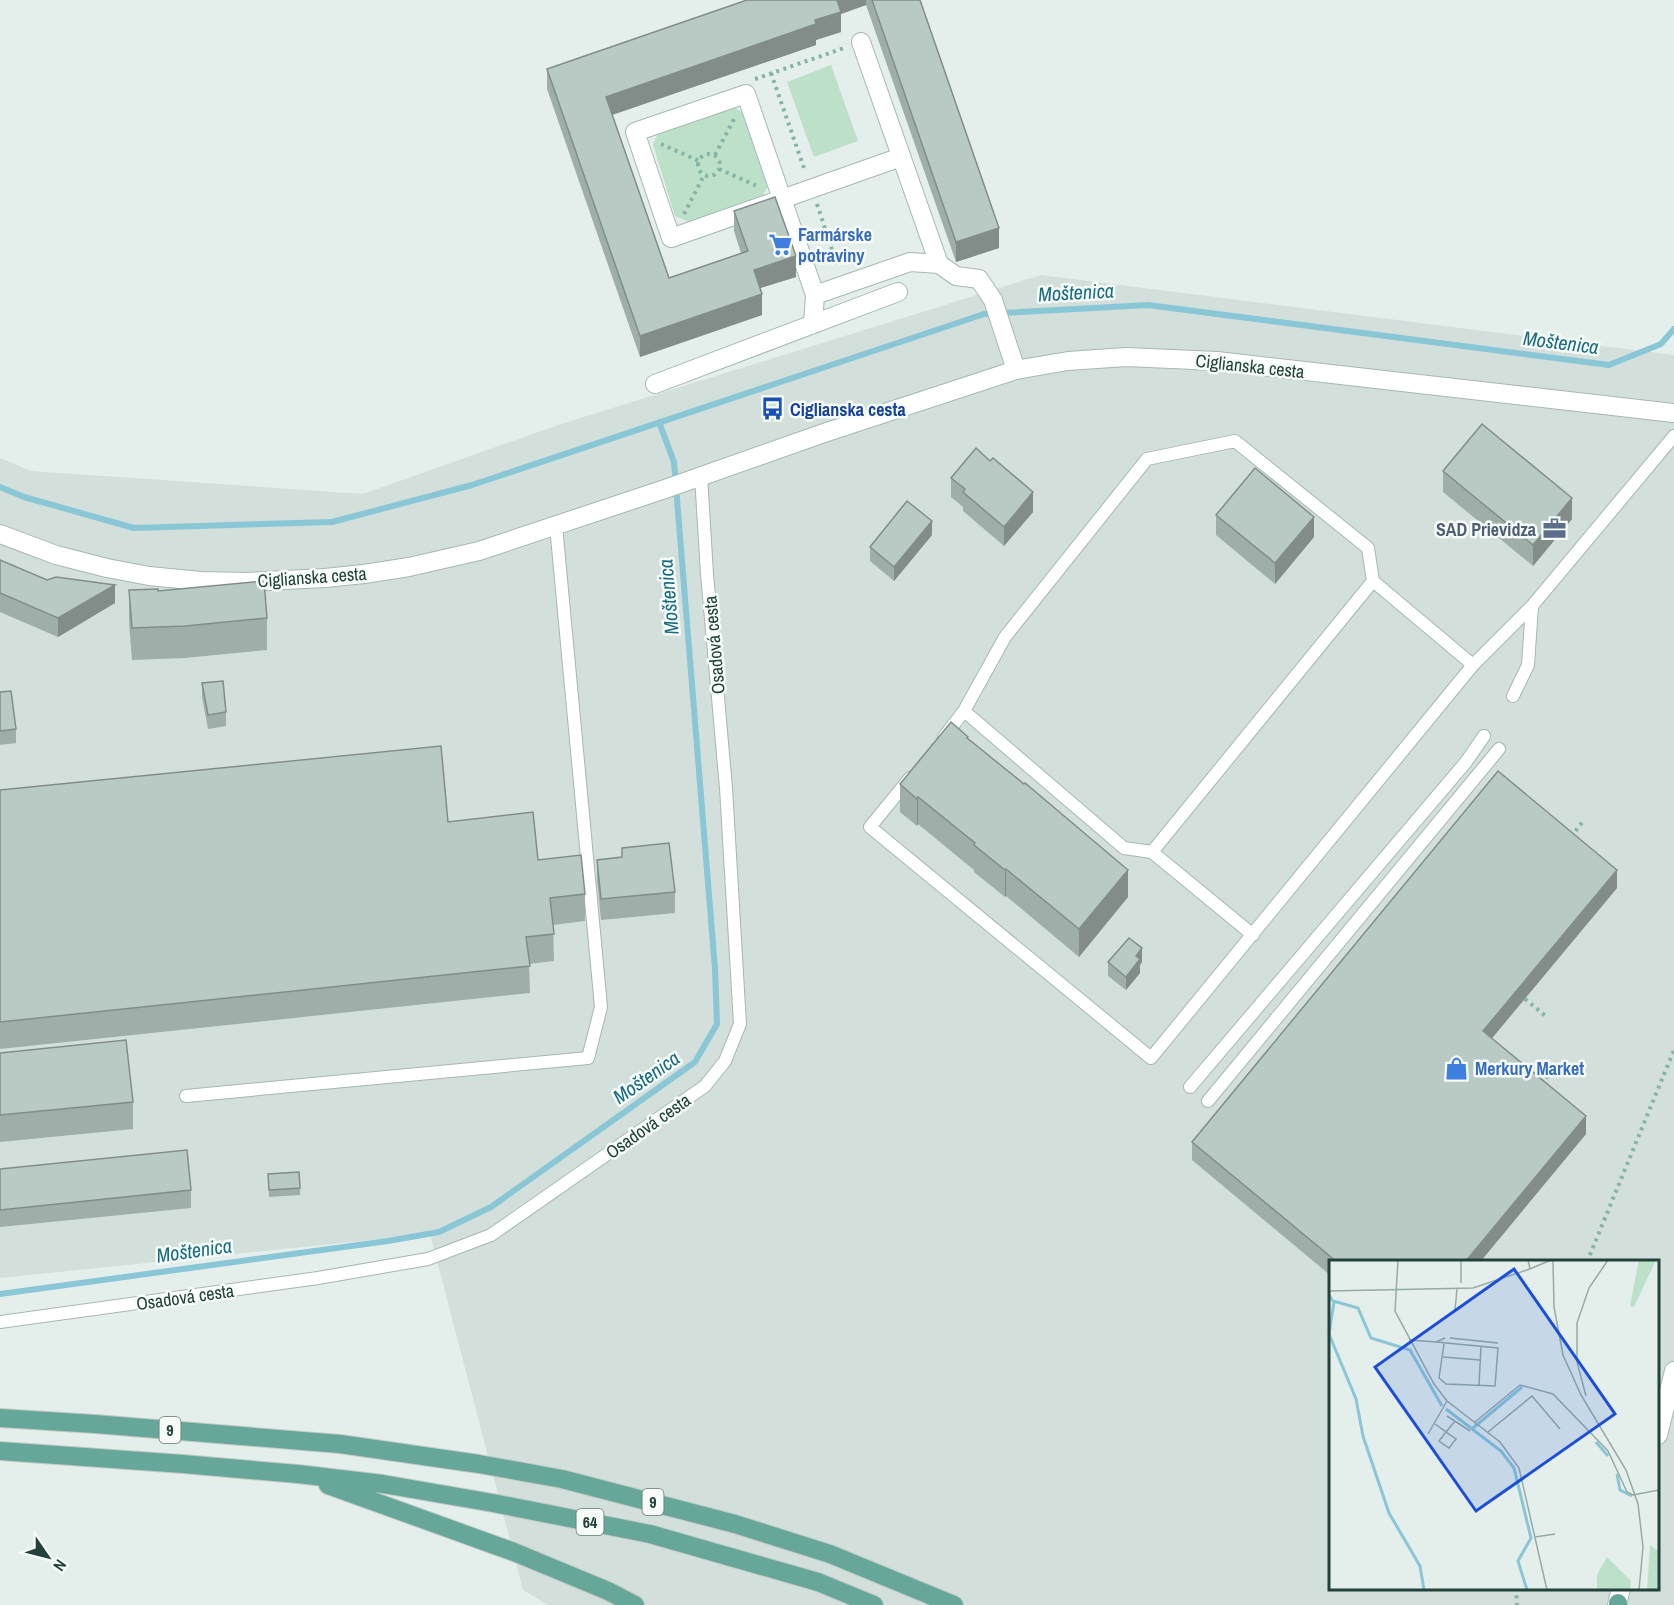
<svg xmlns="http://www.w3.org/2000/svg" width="1674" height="1605" viewBox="0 0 1674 1605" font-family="'Archivo Narrow',sans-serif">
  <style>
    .built { fill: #d2dfda; fill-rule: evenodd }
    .green { fill: #bce1c8 }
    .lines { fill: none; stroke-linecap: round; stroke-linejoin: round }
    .stream { stroke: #8ac7d6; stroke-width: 6 }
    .service-casing { stroke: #a6b8b3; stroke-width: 14 }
    .minor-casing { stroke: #a6b8b3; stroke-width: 20 }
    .tertiary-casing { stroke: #a6b8b3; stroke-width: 20 }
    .primary-casing { stroke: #c1cac8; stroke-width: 20 }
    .path { stroke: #83b4a7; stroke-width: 4; stroke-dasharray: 3 4.5; stroke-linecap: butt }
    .service { stroke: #fff; stroke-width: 12 }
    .minor { stroke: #fff; stroke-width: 18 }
    .tertiary { stroke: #fff; stroke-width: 18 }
    .primary { stroke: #66a799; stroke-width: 18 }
    .wall { fill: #9faea9 }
    .shaded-wall { fill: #828d89 }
    .building { fill: #b9cac4; stroke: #828d89; stroke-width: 1.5 }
    .labels { text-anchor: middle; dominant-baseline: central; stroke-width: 5; stroke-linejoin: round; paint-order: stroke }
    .shield { fill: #f6fbf8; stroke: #627a74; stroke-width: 1.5 }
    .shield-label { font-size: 16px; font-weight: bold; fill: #22423b }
    .shop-label { font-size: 18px; font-weight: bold; fill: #366cbe; stroke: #f6fbf8; text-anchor: start }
    .street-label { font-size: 18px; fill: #22423b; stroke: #f6fbf8 }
    .transit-label { font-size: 18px; font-weight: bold; fill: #164399; stroke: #f6fbf8; text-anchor: start }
    .service-label { font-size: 18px; font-weight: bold; fill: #4e5e75; stroke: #f6fbf8; text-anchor: end }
    .water-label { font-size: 20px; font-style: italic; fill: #186c82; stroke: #f6fbf8 }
    .inset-river { fill: none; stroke: #8ac7d6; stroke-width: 3 }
    .inset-road { fill: none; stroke: #96aaa5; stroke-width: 1.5 }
    .view { fill: #1d4ed8; fill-opacity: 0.15; stroke: #1d4ed8; stroke-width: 3 }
    .inset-edge { fill: none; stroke: #22423b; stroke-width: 3 }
  </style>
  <rect width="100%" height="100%" fill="#e4efeb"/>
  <path class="built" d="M 1041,275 L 1674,355 L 1674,1605 L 548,1605 L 523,1590 L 430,1234 L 0,1278 L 0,458 L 31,471 L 363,494 L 558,425 ZM 1330,1262 L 1658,1262 L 1658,1588 L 1330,1588 Z"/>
  <path class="green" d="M 831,65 L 858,141 L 814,157 L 787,82 Z
    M 735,108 L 746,114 L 769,184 L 762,197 L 690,222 L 675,216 L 653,145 L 657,135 Z"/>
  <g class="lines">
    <path class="stream" d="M 0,487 L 24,497 L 134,528 L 332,522 L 472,485 L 984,314 L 1148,305 L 1609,365 L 1661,344 L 1674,329
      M 0,1294 L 388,1241 L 439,1232 L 491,1207 L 695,1062 L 717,1024 L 715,969 L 674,462 L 659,422"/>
    <defs>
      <path id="service" d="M 1513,696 L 1528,665 L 1532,606 L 1674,436
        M 964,711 L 1124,848 L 1152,852 L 1253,935
        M 944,737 L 964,711 L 1005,637 L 1147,459 L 1235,441 L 1368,548 L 1373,581 L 1473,665
        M 910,778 L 870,827 L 1151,1058 L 1473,665 L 1532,606
        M 1152,852 L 1373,581
        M 1190,1087 L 1466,762 L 1484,736
        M 186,1096 L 588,1058 L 601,1007 L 556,526
        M 1208,1101 L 1499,749
        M 0,1322 L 318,1278 L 428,1259 L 491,1235 L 705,1086 L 725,1061 L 740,1024 L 726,788 L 707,574 L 701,476"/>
      <path id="minor" d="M 861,42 L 939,264 L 956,276 L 979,279 L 993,300 L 1016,370
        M 815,295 L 910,262 L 939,264
        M 813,324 L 815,295 L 782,199 L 671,238 L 635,132 L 746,94 L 782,199 L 901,157
        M 655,384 L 898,292"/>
      <path id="tertiary" d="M 0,534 L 56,555 L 107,568 L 149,576 L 201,581 L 245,582 L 325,578 L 364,574 L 409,567 L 479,551 L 665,489 L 824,433 L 1016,370 L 1068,361 L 1126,357 L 1217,361 L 1674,413
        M 1658,1435 L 1674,1371
        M 1617,1605 L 1621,1588"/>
      <path id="primary" d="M 0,1418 L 95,1424 L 340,1444 L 479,1464 L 562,1479 L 735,1524 L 830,1554 L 954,1605
        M 0,1451 L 183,1464 L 298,1474 L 383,1484 L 493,1503 L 650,1534 L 818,1582 L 874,1605
        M 328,1485 L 514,1552 L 608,1591 L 635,1605
        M 1618,1603 L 1618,1605"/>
    </defs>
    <use href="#service" class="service-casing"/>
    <use href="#minor" class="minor-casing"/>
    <use href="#tertiary" class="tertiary-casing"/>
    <use href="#primary" class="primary-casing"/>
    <path class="path" d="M 771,73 L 805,171
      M 755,79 L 844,48
      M 661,144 L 699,161
      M698 165a11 11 0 1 1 22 0a11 11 0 1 1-22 0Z
      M 715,155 L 734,119
      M 719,169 L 757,186
      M 817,204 L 838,268
      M 684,214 L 704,175
      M 1571,837 L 1584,820
      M 1525,999 L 1548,1018
      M 1541,1084 L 1554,1068
      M 1587,1262 L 1674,1050
      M 1516,1588 L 1517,1605"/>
    <use href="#service" class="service"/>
    <use href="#minor" class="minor"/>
    <use href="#tertiary" class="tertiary"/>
    <use href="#primary" class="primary"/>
  </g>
  <path class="wall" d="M 747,0 L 920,0 L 999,248 L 956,262 L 866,5 L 841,14 L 841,32 L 816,40 L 816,45 L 612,115 L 669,278 L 741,253 L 734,231 L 734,211 L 796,277 L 760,288 L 762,315 L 640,357 L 547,89 L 547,69 Z
    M 1443,471 L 1572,519 L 1533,566 L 1443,492 Z
    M 951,478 L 1033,512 L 1004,546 L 963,511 L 963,507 L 951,497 Z
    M 1216,515 L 1314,537 L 1275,584 L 1216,535 Z
    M 932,535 L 894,581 L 870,561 L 870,547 Z
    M 0,560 L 47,580 L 115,603 L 58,637 L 0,612 Z
    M 129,590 L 158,591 L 267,618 L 267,650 L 185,658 L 132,660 L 129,622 Z
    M 202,683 L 226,712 L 226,726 L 208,729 L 202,697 Z
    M 0,692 L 16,729 L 16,743 L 0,745 Z
    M 968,739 L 1128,897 L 1079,957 L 1006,896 L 1005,897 L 974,872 L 974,870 L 918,824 L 917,826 L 900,812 L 900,784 Z
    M 0,790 L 448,822 L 538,860 L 585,894 L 585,921 L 553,925 L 554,961 L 529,964 L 530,993 L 0,1049 Z
    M 622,848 L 675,892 L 675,913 L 601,920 L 597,880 L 597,860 L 622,857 Z
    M 1617,888 L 1492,1038 L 1586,1134 L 1480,1262 L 1330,1262 L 1330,1275 L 1192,1160 L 1192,1142 Z
    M 1108,962 L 1142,962 L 1140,965 L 1140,973 L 1126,990 L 1108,976 Z
    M 0,1053 L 133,1102 L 133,1129 L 0,1142 Z
    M 0,1169 L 191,1190 L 191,1208 L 0,1227 Z
    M 268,1174 L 300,1188 L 300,1195 L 269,1197 Z"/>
  <path class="shaded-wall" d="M 835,0 L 866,0 L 866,5 L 841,14 L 841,32 L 816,40 L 816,45 L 606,117 L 606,97 L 815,20 Z
    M 999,228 L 999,248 L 956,262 L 956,242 Z
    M 796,256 L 796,277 L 754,290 L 754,270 Z
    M 762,294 L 762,315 L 640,357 L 640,336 Z
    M 1033,492 L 1033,512 L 1004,546 L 1004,527 Z
    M 1572,498 L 1572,519 L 1533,566 L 1533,545 Z
    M 1314,517 L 1314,537 L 1275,584 L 1275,563 Z
    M 932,521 L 932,535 L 894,581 L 894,567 Z
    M 115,585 L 115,603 L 58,637 L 58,618 Z
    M 918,797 L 918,824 L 917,826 L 917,799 Z
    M 1006,869 L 1006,896 L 1005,897 L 1005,870 Z
    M 1128,870 L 1128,897 L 1079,957 L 1079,929 Z
    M 1617,870 L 1617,888 L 1483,1049 L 1483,1031 Z
    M 1142,948 L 1142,962 L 1140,965 L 1140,973 L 1126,990 L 1126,977 L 1136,956 Z
    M 1586,1116 L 1586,1134 L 1480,1262 L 1465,1262 Z"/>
  <path class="building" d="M 747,0 L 837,0 L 841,12 L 815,20 L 816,24 L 606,97 L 669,278 L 748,251 L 734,211 L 775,197 L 796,256 L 754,270 L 762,294 L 640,336 L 547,69 Z
    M 872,0 L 920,0 L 999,228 L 956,242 Z
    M 1482,424 L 1572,498 L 1533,545 L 1443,471 Z
    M 976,448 L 990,461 L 993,458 L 1033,492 L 1004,527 L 963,492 L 965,489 L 951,478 Z
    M 1255,468 L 1314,517 L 1275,563 L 1216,515 Z
    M 907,501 L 932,521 L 894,567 L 870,547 Z
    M 0,560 L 47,580 L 56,577 L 115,585 L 58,618 L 0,593 Z
    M 264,581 L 267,618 L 185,626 L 132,628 L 129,590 L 158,589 L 158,591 Z
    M 223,681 L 226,712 L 208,715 L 202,683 Z
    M 11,691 L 16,729 L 0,731 L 0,692 Z
    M 951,722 L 968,737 L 967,738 L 1024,784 L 1025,783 L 1128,870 L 1079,929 L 1006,869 L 1005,870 L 974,845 L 975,843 L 918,797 L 917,799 L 900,784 Z
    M 441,746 L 448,822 L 533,812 L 538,860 L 581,855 L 585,894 L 550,898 L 554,934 L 526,937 L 530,966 L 0,1022 L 0,790 Z
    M 1498,771 L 1617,870 L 1483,1031 L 1586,1116 L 1465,1262 L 1337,1262 L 1192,1142 Z
    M 669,843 L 675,892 L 601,899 L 597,860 L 622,857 L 622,848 Z
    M 1129,938 L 1142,948 L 1136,956 L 1140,959 L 1126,977 L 1108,962 Z
    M 126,1040 L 133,1102 L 0,1115 L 0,1053 Z
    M 187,1150 L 191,1190 L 0,1210 L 0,1169 Z
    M 299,1172 L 300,1188 L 269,1190 L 268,1174 Z"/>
  <defs>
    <symbol id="supermarket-bare" viewBox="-9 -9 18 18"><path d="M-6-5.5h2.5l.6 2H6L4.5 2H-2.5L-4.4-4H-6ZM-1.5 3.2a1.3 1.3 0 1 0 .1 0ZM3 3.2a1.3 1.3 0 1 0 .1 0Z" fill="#3f7fe0" stroke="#f6fbf8" stroke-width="2.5" paint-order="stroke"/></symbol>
    <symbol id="bus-bare" viewBox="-9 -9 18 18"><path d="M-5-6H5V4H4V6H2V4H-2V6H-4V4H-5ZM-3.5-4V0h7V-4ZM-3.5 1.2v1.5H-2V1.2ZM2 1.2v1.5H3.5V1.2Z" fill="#1a4fb4" stroke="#f6fbf8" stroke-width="2.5" paint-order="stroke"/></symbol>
    <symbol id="office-bare" viewBox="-9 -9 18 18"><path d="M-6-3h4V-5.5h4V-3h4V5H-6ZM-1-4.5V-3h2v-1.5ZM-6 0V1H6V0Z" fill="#5c6f8a" stroke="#f6fbf8" stroke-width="2.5" paint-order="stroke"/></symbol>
    <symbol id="shop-bare" viewBox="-9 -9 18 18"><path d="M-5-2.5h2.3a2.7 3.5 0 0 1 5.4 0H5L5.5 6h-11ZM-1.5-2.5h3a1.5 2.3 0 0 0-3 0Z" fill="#3f7fe0" stroke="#f6fbf8" stroke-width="2.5" paint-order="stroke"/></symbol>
  </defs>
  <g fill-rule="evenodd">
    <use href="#supermarket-bare" x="764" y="228" width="33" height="33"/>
    <use href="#bus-bare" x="756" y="392" width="33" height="33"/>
    <use href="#office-bare" x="1538" y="512" width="33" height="33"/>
    <use href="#shop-bare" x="1440" y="1052" width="33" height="33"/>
  </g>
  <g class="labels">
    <g class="shield">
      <rect x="159.5" y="1417" width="21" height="26" rx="4.5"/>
      <rect x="642.5" y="1489" width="21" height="26" rx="4.5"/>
      <rect x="576.5" y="1509" width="27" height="26" rx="4.5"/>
    </g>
    <g class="shield-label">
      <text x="170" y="1430">9</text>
      <text x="653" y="1502">9</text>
      <text x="590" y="1522">64</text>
    </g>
    <g class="shop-label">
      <text x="798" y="234">Farmárske<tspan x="798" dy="21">potraviny</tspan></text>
      <text x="1475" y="1068">Merkury Market</text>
    </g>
    <g class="street-label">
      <text transform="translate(1250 366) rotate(6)">Ciglianska cesta</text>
      <text transform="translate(312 577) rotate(-4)">Ciglianska cesta</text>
      <text transform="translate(714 645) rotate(-95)">Osadová cesta</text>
      <text transform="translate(648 1126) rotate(-35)">Osadová cesta</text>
      <text transform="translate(185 1297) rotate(-8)">Osadová cesta</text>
    </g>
    <g class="transit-label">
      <text x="790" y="409">Ciglianska cesta</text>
    </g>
    <g class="service-label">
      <text x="1536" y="529">SAD Prievidza</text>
    </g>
    <g class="water-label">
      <text transform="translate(1076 292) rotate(-3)">Moštenica</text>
      <text transform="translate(1561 342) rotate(7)">Moštenica</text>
      <text transform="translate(668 597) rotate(-95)">Moštenica</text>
      <text transform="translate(646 1077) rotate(-35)">Moštenica</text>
      <text transform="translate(194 1250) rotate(-8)">Moštenica</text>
    </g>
  </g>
  <g transform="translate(1329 1260)">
    <rect width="330" height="330" fill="#e4efeb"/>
    <path d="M 310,0 L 327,0 L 305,47 L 301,46 ZM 321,285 L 330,292 L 330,330 L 318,330 ZM 278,297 L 302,321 L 301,330 L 268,330 L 268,315 Z" fill="#bce1c8"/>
    <path class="inset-river" d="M 0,35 L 4,41 L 29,48 L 42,78 L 81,90 L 113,146M 5,42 L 0,74 L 27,139 L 34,176 L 60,253 L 91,306 L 95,330M 117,149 L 172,191 L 185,208 L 202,278 L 189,301 L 198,330M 144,168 L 193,127M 267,182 L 279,196M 288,214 L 291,230 L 303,236"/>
    <path class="inset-road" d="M 69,0 L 66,51 L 105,124 L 118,141 L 171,182 L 190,208 L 218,330M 132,0 L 132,23M 199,0 L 201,9 L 222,0M 224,0 L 225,47 L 234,95 L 252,135 L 297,210 L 309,244 L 314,287 L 310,330M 0,31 L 144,28 L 201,9M 126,50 L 128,29M 121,78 L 169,83M 80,80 L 107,82 L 116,78M 107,82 L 169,88 L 166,126 L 117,124 L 110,118 L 115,84M 114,97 L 151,100M 150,125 L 152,86M 257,136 L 248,102 L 248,63 L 260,28 L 279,0M 118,156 L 141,171M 146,162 L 191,125 L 224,134 L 279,191 L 298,232 L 304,235 L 330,230M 106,164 L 117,172 L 110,181 L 120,188 L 127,179 L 117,172 L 126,161M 159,172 L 203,136 L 231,169M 99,174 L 118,141M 206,277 L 226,274"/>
    <path class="view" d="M 185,9 L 286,154 L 147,251 L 46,107 Z"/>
    <rect width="330" height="330" class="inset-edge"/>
  </g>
  <g transform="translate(48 1557) rotate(125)" stroke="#f6fbf8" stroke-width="4.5" paint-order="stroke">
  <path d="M0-4.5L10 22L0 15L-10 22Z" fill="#22423b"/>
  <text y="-9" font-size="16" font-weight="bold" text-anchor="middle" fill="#22423b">N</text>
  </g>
</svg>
